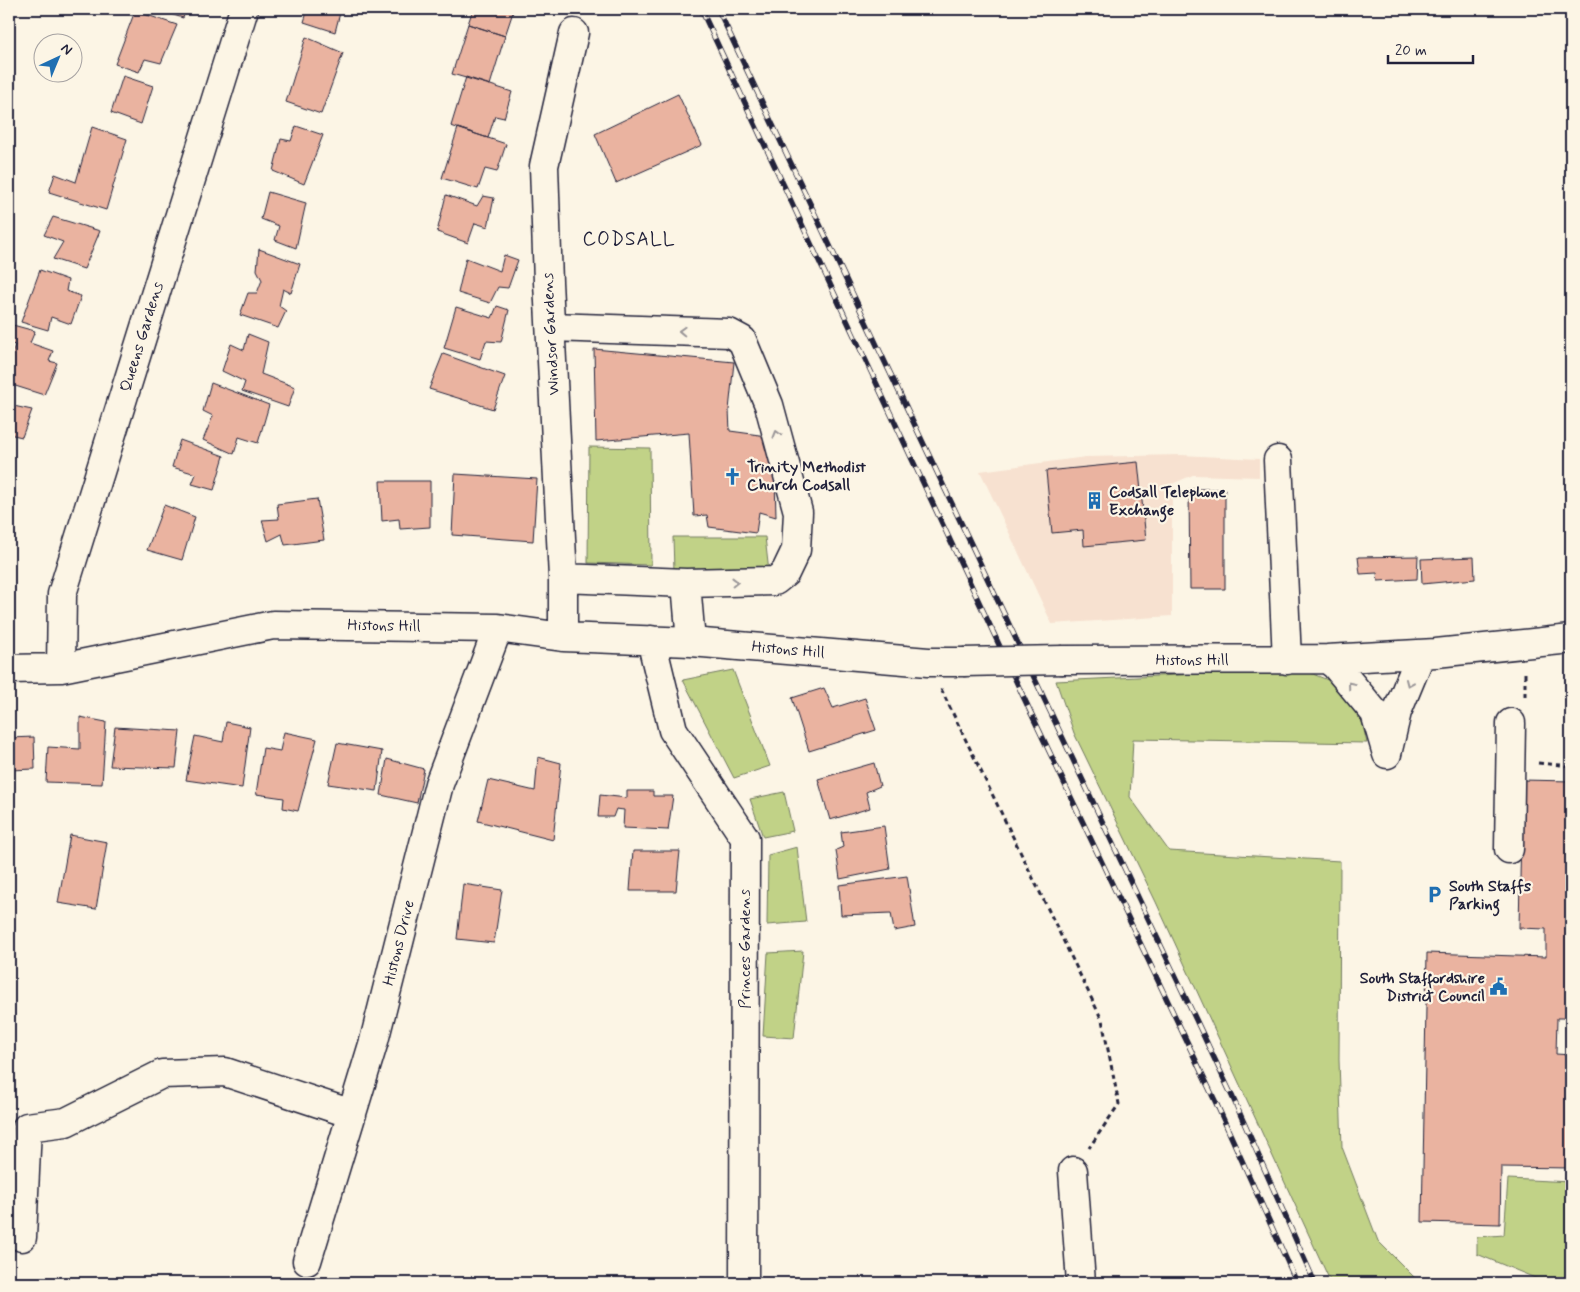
<svg xmlns="http://www.w3.org/2000/svg" width="1580" height="1292" viewBox="0 0 1580 1292" font-family="Mynerve,sans-serif">
  <style>
    .built { fill: #f7e1d0 }
    .green { fill: #c1d287; stroke: #727a61 }
    .building { fill: #eab3a0; stroke: #22223b }
    .lines { fill: none; stroke-linecap: round; stroke-linejoin: round }
    .minor-casing { stroke: #22223b; stroke-width: 31 }
    .path { stroke: #22223b; stroke-width: 3; stroke-dasharray: 5 4; stroke-linecap: butt }
    .minor { stroke: #fcf5e5; stroke-width: 28 }
    .rail-casing { stroke: #22223b; stroke-width: 5.5 }
    .rail { stroke: #fcf5e5; stroke-width: 4; stroke-dasharray: 11; stroke-linecap: butt }
    .minor-bridge-casing { stroke: #22223b; stroke-width: 31; stroke-linecap: butt }
    .minor-bridge { stroke: #fcf5e5; stroke-width: 28 }
    .oneway { stroke: #9a9698 }
    .labels { text-anchor: middle; dominant-baseline: central; stroke-width: 4.5; stroke-linejoin: round; paint-order: stroke }
    .street-label { font-size: 16px; fill: #22223b; stroke: #fcf5e5 }
    .poi-label { font-size: 16px; font-weight: bold; fill: #22223b; stroke: #fcf5e5; text-anchor: start }
    .quarter-label { font-size: 19px; letter-spacing: 1px; fill: #22223b; stroke: #fcf5e5 }
  </style>
  <rect width="100%" height="100%" fill="#fcf5e5"/>
  <filter id="ink" filterUnits="userSpaceOnUse"><feTurbulence type="fractalNoise" baseFrequency=".02" numOctaves="2"/><feDisplacementMap in="SourceGraphic" scale="10" xChannelSelector="R" yChannelSelector="G"/><feConvolveMatrix kernelMatrix="1 2 1 2 8 2 1 2 1" color-interpolation-filters="sRGB"/></filter>
  <g filter="url(#ink)">
    <path class="built" d="M 1181,455 L 1259,459 L 1259,477 L 1193,475 L 1172,484 L 1172,616 L 1052,624 L 980,471 L 1086,457 Z"/>
    <path class="green" d="M 589,447 L 650,448 L 651,565 L 588,563 Z
      M 673,537 L 765,537 L 769,572 L 674,571 Z
      M 1300,669 L 1333,682 L 1359,709 L 1367,743 L 1133,739 L 1130,797 L 1169,851 L 1340,861 L 1339,1060 L 1342,1147 L 1378,1241 L 1420,1283 L 1331,1283 L 1156,902 L 1074,733 L 1056,681 Z
      M 733,670 L 770,766 L 734,778 L 683,680 Z
      M 784,792 L 793,831 L 763,837 L 750,799 Z
      M 797,847 L 806,922 L 767,925 L 768,855 Z
      M 803,951 L 794,1038 L 763,1036 L 768,953 Z
      M 1508,1179 L 1571,1182 L 1571,1283 L 1547,1283 L 1477,1254 L 1477,1237 L 1504,1235 Z"/>
    <path class="building" d="M 154,9 L 186,9 L 183,18 Z
      M 308,9 L 341,9 L 335,32 L 304,22 Z
      M 473,9 L 514,9 L 505,36 L 468,24 Z
      M 135,11 L 177,25 L 161,63 L 145,59 L 139,72 L 115,64 Z
      M 468,24 L 505,36 L 490,85 L 452,74 Z
      M 306,37 L 343,53 L 321,114 L 286,102 Z
      M 123,76 L 153,86 L 141,124 L 111,113 Z
      M 466,77 L 512,92 L 504,118 L 495,116 L 488,138 L 451,126 Z
      M 678,94 L 702,145 L 616,183 L 595,134 Z
      M 296,126 L 323,135 L 304,184 L 273,171 L 281,139 L 291,141 Z
      M 92,127 L 127,139 L 106,210 L 49,192 L 55,174 L 76,182 Z
      M 458,128 L 506,144 L 497,172 L 485,169 L 478,189 L 442,178 Z
      M 268,192 L 306,203 L 296,248 L 275,240 L 279,226 L 261,219 Z
      M 446,195 L 477,206 L 483,196 L 494,198 L 488,227 L 475,223 L 468,243 L 437,232 Z
      M 53,217 L 100,231 L 84,269 L 53,259 L 63,242 L 44,235 Z
      M 259,249 L 300,264 L 291,293 L 283,289 L 279,306 L 286,311 L 278,328 L 240,315 L 248,293 L 257,293 L 262,280 L 257,270 Z
      M 504,255 L 518,260 L 508,288 L 498,287 L 490,303 L 458,293 L 466,258 L 500,271 Z
      M 40,270 L 68,280 L 66,291 L 81,296 L 71,324 L 51,317 L 48,330 L 21,322 Z
      M 497,306 L 509,310 L 501,342 L 486,341 L 480,359 L 444,348 L 456,307 L 492,318 Z
      M 9,324 L 35,331 L 30,343 L 53,351 L 49,361 L 57,363 L 44,395 L 9,384 L 9,363 L 15,345 L 9,343 Z
      M 248,334 L 268,342 L 261,374 L 295,387 L 288,407 L 242,391 L 245,382 L 222,371 L 231,344 L 244,350 Z
      M 594,349 L 734,362 L 729,410 L 730,431 L 774,437 L 776,517 L 759,512 L 756,533 L 709,527 L 707,515 L 694,516 L 689,433 L 596,441 Z
      M 443,354 L 505,376 L 493,409 L 429,389 Z
      M 211,383 L 269,405 L 258,443 L 239,437 L 234,454 L 203,440 L 213,416 L 203,411 Z
      M 9,405 L 32,410 L 22,437 L 9,434 Z
      M 180,440 L 224,456 L 214,490 L 192,484 L 196,474 L 172,467 Z
      M 1138,462 L 1146,540 L 1084,546 L 1083,530 L 1052,533 L 1046,471 Z
      M 455,474 L 537,479 L 533,541 L 452,535 Z
      M 380,481 L 430,481 L 430,527 L 400,529 L 399,519 L 382,521 Z
      M 1189,489 L 1225,489 L 1225,589 L 1190,589 Z
      M 317,499 L 324,540 L 285,545 L 282,534 L 268,541 L 262,520 L 279,519 L 277,504 Z
      M 164,505 L 195,517 L 182,560 L 147,550 Z
      M 1418,556 L 1417,579 L 1378,581 L 1377,573 L 1360,574 L 1358,557 Z
      M 1474,557 L 1475,579 L 1422,584 L 1421,559 Z
      M 824,688 L 833,708 L 865,698 L 876,730 L 809,751 L 792,698 Z
      M 80,717 L 106,722 L 102,784 L 46,782 L 48,747 L 80,749 Z
      M 226,722 L 250,727 L 242,788 L 186,780 L 195,736 L 223,742 Z
      M 115,727 L 180,731 L 176,768 L 110,766 Z
      M 284,732 L 317,739 L 298,811 L 283,808 L 284,798 L 256,794 L 263,748 L 280,751 Z
      M 34,737 L 35,769 L 9,770 L 9,738 Z
      M 337,743 L 382,751 L 377,791 L 328,784 Z
      M 538,757 L 561,763 L 553,840 L 478,821 L 488,780 L 535,791 Z
      M 387,759 L 424,769 L 417,803 L 381,795 Z
      M 874,763 L 880,786 L 866,792 L 870,808 L 830,820 L 818,779 Z
      M 1522,780 L 1571,781 L 1571,1018 L 1557,1018 L 1556,1054 L 1571,1055 L 1571,1168 L 1501,1167 L 1500,1224 L 1422,1222 L 1427,953 L 1546,957 L 1546,929 L 1519,928 Z
      M 627,791 L 653,791 L 653,796 L 673,796 L 668,830 L 623,828 L 624,810 L 616,809 L 613,817 L 598,817 L 600,795 L 627,798 Z
      M 884,826 L 890,869 L 840,879 L 836,850 L 843,847 L 841,832 Z
      M 70,835 L 107,842 L 96,909 L 58,903 Z
      M 633,851 L 680,851 L 676,891 L 630,891 Z
      M 907,876 L 915,927 L 894,931 L 891,913 L 841,915 L 839,885 Z
      M 463,884 L 502,890 L 494,943 L 457,939 Z"/>
    <g class="lines">
      <defs>
        <path id="minor" d="M 551,327 L 729,333 L 742,340 L 769,405 L 798,512 L 796,550 L 785,573 L 775,581 L 686,583 L 563,578
          M 1278,460 L 1287,660
          M 686,583 L 691,642
          M 563,637 L 563,578 L 548,282 L 544,166 L 574,33
          M 651,640 L 673,730 L 745,838 L 744,1283
          M 1327,659 L 1335,665 L 1375,713 L 1387,754
          M 1063,660 L 1327,659 L 1436,653 L 1571,639
          M 61,668 L 62,594 L 244,9
          M 9,669 L 61,668 L 273,625 L 498,628 L 563,637 L 691,642 L 928,662 L 963,662
          M 1387,754 L 1397,712 L 1421,654
          M 1509,849 L 1511,723
          M 1073,1171 L 1081,1283
          M 22,1237 L 27,1127 L 66,1122 L 162,1074 L 225,1072 L 352,1114
          M 307,1261 L 374,1041 L 439,784 L 498,628"/>
      </defs>
      <use href="#minor" class="minor-casing"/>
      <path class="path" d="M 1525,673 L 1525,699
        M 941,689 L 1102,1020 L 1119,1104 L 1089,1148
        M 1538,763 L 1571,766"/>
      <use href="#minor" class="minor"/>
      <defs>
        <path id="rail" d="M 701,9 L 1031,713 L 1217,1105 L 1297,1283
          M 718,9 L 1233,1098 L 1315,1283"/>
      </defs>
      <use href="#rail" class="rail-casing"/>
      <use href="#rail" class="rail"/>
      <defs>
        <path id="minor-bridge" d="M 963,662 L 1063,660"/>
      </defs>
      <use href="#minor-bridge" class="minor-bridge-casing"/>
      <use href="#minor-bridge" class="minor-bridge"/>
    </g>
    <defs><path id="oneway-chevron" d="M-2-3.5L2.5 0L-2 3.5" fill="none" stroke-width="1.6" stroke-linecap="round" stroke-linejoin="round" transform="scale(1.25)"/></defs>
    <g class="oneway">
      <use href="#oneway-chevron" transform="translate(682 331) rotate(-178)"/>
      <use href="#oneway-chevron" transform="translate(777 434) rotate(-106)"/>
      <use href="#oneway-chevron" transform="translate(735 582) rotate(-1)"/>
      <use href="#oneway-chevron" transform="translate(1409 683) rotate(113)"/>
      <use href="#oneway-chevron" transform="translate(1351 685) rotate(-130)"/>
    </g>
  </g>
  <defs>
    <symbol id="church-bare" viewBox="-9 -9 18 18"><path d="M-1.2-6h2.4v3.5h3.3v2.4h-3.3V6h-2.4V-.1h-3.3v-2.4h3.3Z" fill="#1f6fb2" stroke="#fcf5e5" stroke-width="2.5" paint-order="stroke"/></symbol>
    <symbol id="building-bare" viewBox="-9 -9 18 18"><path d="M-4-6H4V6H1V3H-1V6H-4ZM-2.5-4.3h1.7v1.8h-1.7ZM.8-4.3h1.7v1.8H.8ZM-2.5-1h1.7V.8h-1.7ZM.8-1h1.7V.8H.8Z" fill="#1f6fb2" stroke="#fcf5e5" stroke-width="2.5" paint-order="stroke"/></symbol>
    <symbol id="parking-bare" viewBox="-9 -9 18 18"><path d="M-3.5-5.5H1a3.5 3.5 0 0 1 0 7H-1V5.5H-3.5ZM-1-3.4V-.6H.8a1.4 1.4 0 0 0 0-2.8Z" fill="#1f6fb2" stroke="#fcf5e5" stroke-width="2.5" paint-order="stroke"/></symbol>
    <symbol id="civic-bare" viewBox="-9 -9 18 18"><path d="M-.6-6.5H3V-4.5H.6V-3L4-1V1h2V6H-6V1h2V-1L-.6-3ZM-1.2 2.5V6h2.4V2.5Z" fill="#1f6fb2" stroke="#fcf5e5" stroke-width="2.5" paint-order="stroke"/></symbol>
  </defs>
  <g fill-rule="evenodd">
    <use href="#church-bare" x="720" y="464" width="25" height="25"/>
    <use href="#building-bare" x="1082" y="488" width="25" height="25"/>
    <use href="#parking-bare" x="1422" y="882" width="25" height="25"/>
    <use href="#civic-bare" x="1486" y="974" width="25" height="25"/>
  </g>
  <g class="labels">
    <g class="street-label">
      <text transform="translate(551 334) rotate(-93)">Windsor Gardens</text>
      <text transform="translate(142 337) rotate(-73)">Queens Gardens</text>
      <text transform="translate(384 626) rotate(1)">Histons Hill</text>
      <text transform="translate(788 650) rotate(5)">Histons Hill</text>
      <text x="1192" y="660">Histons Hill</text>
      <text transform="translate(399 943) rotate(-76)">Histons Drive</text>
      <text transform="translate(745 949) rotate(-90)">Princes Gardens</text>
    </g>
    <g class="poi-label">
      <text x="747" y="467">Trinity Methodist<tspan x="747" dy="18">Church Codsall</tspan></text>
      <text x="1109" y="492">Codsall Telephone<tspan x="1109" dy="18">Exchange</tspan></text>
      <text x="1449" y="886">South Staffs<tspan x="1449" dy="18">Parking</tspan></text>
      <text x="1485" y="978" text-anchor="end">South Staffordshire<tspan x="1485" dy="18">District Council</tspan></text>
    </g>
    <g class="quarter-label">
      <text x="629" y="239">CODSALL</text>
    </g>
  </g>
  <rect width="1580" height="1292" fill="none" stroke="#fcf5e5" stroke-width="30"/>
  <rect x="15" y="15" width="1550" height="1262" fill="none" stroke="#22223b" stroke-width="2" filter="url(#ink)"/>
  <g transform="translate(58 58) rotate(44)"><circle r="24" fill="#fcf5e5" stroke="#a5a1a1"/>
  <path d="M0-4L9 19L0 12L-9 19Z" fill="#1f6fb2"/>
  <text y="-8" font-size="14" font-weight="bold" text-anchor="middle" fill="#22223b">N</text>
  </g>
  <path d="M1388 55v8h85v-8" fill="none" stroke="#22223b" stroke-width="2.5"/>
  <text x="1395" y="55" font-size="15" fill="#22223b" stroke="#fcf5e5" stroke-width="4" paint-order="stroke">20 m</text>
</svg>
